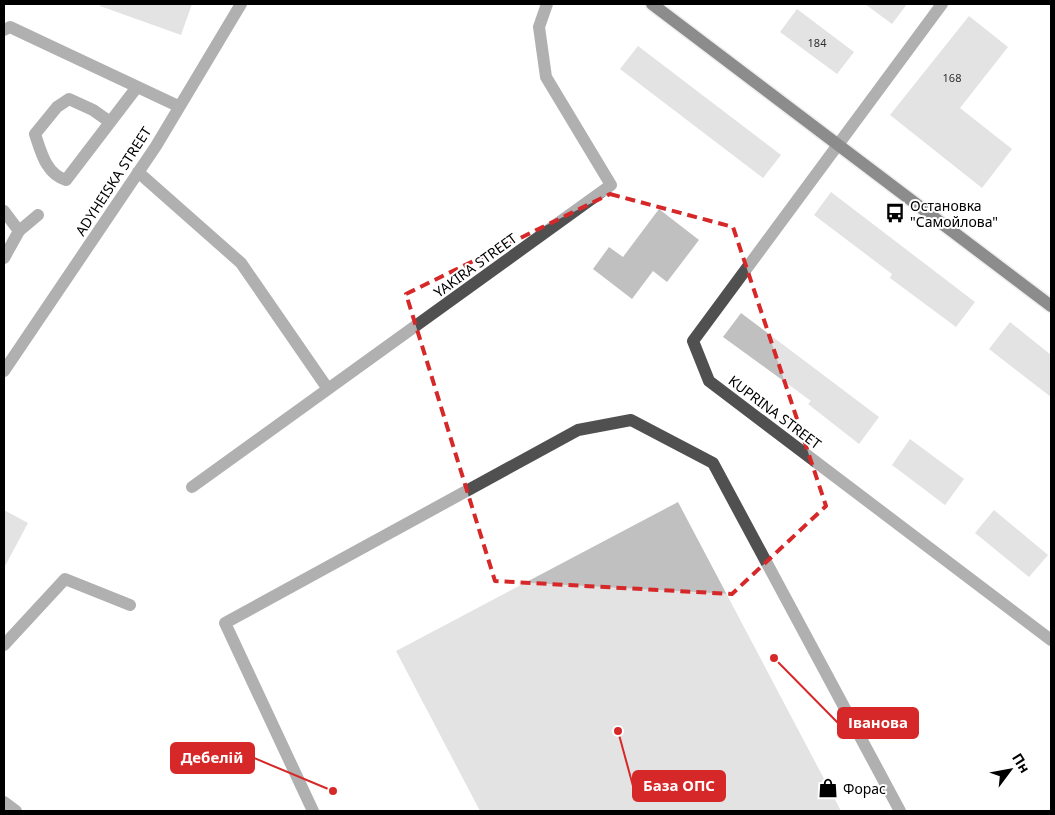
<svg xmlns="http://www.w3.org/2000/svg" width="1055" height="815" viewBox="0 0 1055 815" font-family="'Noto Sans',sans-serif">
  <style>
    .building { fill: #c0c0c0 }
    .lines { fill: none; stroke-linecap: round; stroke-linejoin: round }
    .major-casing { stroke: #dbdbdb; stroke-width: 15 }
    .minor { stroke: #505050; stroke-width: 12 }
    .major { stroke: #000; stroke-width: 12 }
    .marked { fill: none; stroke: #d62828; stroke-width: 4; stroke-dasharray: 10 6; stroke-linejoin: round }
    .labels { text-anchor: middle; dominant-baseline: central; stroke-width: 4; stroke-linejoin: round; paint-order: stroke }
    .number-label { font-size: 11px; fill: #303030 }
    .street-label { font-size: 14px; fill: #000; stroke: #fff }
    .poi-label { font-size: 14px; fill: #000; stroke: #fff; text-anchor: start }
    .leader { fill: none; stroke: #d62828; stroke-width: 2 }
    .callout-dot { fill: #d62828; stroke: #fff; stroke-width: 2 }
    .callout { fill: #d62828; stroke: #d62828; stroke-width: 2 }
    .callout-label { font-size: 15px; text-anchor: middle; font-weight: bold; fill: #fff }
  </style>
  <rect width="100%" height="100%" fill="#fff"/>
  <path class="building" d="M 100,4 L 192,4 L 181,35 L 100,6 Z
    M 865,4 L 907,4 L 892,24 Z
    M 797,9 L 854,52 L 837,74 L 780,32 Z
    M 969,16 L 1008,47 L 960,108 L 1012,149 L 982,188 L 890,115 Z
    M 638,46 L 781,155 L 763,178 L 620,69 Z
    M 831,192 L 975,302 L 956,327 L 890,278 L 892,274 L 814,215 Z
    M 659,209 L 699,240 L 667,282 L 653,271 L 632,299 L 593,269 L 609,247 L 623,257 Z
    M 741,313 L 879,417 L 859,444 L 808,404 L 811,401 L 723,337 Z
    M 1010,322 L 1051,355 L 1051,397 L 989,349 Z
    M 910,439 L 964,479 L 945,505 L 892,465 Z
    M 678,502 L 841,811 L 480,811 L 396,651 Z
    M 4,510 L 28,523 L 4,568 Z
    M 994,510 L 1048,555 L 1029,577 L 975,533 Z"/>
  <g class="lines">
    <defs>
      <path id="major" d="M 652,4 L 1051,306"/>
    </defs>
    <use href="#major" class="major-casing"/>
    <path class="minor" d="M 942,4 L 693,341 L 709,381 L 1051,640
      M 4,30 L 10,27 L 178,106
      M 110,122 L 93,110 L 69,99 L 57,107 L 35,134 C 41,152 46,174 66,180 L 137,87
      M 138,172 L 241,263 L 328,389
      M 4,211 L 19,231
      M 4,258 L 19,231 L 38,215
      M 4,371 L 156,146 L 241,4
      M 192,487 L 611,185 L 546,77 L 539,27 L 547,4
      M 4,645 L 65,579 L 130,605
      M 4,802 L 16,811
      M 313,811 L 225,623 L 578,430 L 631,420 L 713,463 L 900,811"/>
    <use href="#major" class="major"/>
  </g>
  <path d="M0 0H1055V815H0ZM 610,194 L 733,227 L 826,506 L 732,594 L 495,581 L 406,294 Z" fill="#fff" fill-opacity=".55" fill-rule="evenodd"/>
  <path class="marked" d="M 610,194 L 733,227 L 826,506 L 732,594 L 495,581 L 406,294 Z"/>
  <defs>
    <symbol id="bus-bare" viewBox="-9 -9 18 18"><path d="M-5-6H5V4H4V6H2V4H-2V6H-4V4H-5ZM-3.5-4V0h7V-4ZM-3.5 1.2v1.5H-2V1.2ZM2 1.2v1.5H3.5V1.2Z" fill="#000" stroke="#fff" stroke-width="2.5" paint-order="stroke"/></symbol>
    <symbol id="shop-bare" viewBox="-9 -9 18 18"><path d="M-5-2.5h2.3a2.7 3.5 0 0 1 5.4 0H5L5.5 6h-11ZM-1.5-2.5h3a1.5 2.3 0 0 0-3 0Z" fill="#000" stroke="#fff" stroke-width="2.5" paint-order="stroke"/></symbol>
  </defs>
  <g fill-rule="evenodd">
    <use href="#bus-bare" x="881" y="199" width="28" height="28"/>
    <use href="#shop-bare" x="814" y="774" width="28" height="28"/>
  </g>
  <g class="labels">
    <g class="number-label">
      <text x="817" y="42">184</text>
      <text x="952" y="77">168</text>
    </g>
    <g class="street-label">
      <text transform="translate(113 181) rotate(-57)">ADYHEISKA STREET</text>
      <text transform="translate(475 265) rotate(-36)">YAKIRA STREET</text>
      <text transform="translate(775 412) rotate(37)">KUPRINA STREET</text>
    </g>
    <g class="poi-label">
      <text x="910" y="205">Остановка<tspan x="910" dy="16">"Самойлова"</tspan></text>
      <text x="843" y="788">Форас</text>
    </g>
  </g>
  <path class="leader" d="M774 658L838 723M333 791L254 758M618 731L633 786"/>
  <g class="callout-dot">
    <circle cx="774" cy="658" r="5"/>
    <circle cx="333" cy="791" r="5"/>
    <circle cx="618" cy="731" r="5"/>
  </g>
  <g class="callout">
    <rect x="838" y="708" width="80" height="30" rx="5"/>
    <rect x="171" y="743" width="83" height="30" rx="5"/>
    <rect x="633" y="771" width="92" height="30" rx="5"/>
  </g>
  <g class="callout-label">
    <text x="878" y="728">Іванова</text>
    <text x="212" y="763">Дебелій</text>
    <text x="679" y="791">База ОПС</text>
  </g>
  <rect width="1055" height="815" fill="none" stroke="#000000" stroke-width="10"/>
  <g transform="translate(1010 770) rotate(58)" stroke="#ffffff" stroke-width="4" paint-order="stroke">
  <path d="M0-4L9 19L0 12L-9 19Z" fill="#000000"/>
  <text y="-8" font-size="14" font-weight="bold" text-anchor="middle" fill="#000000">Пн</text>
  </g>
</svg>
